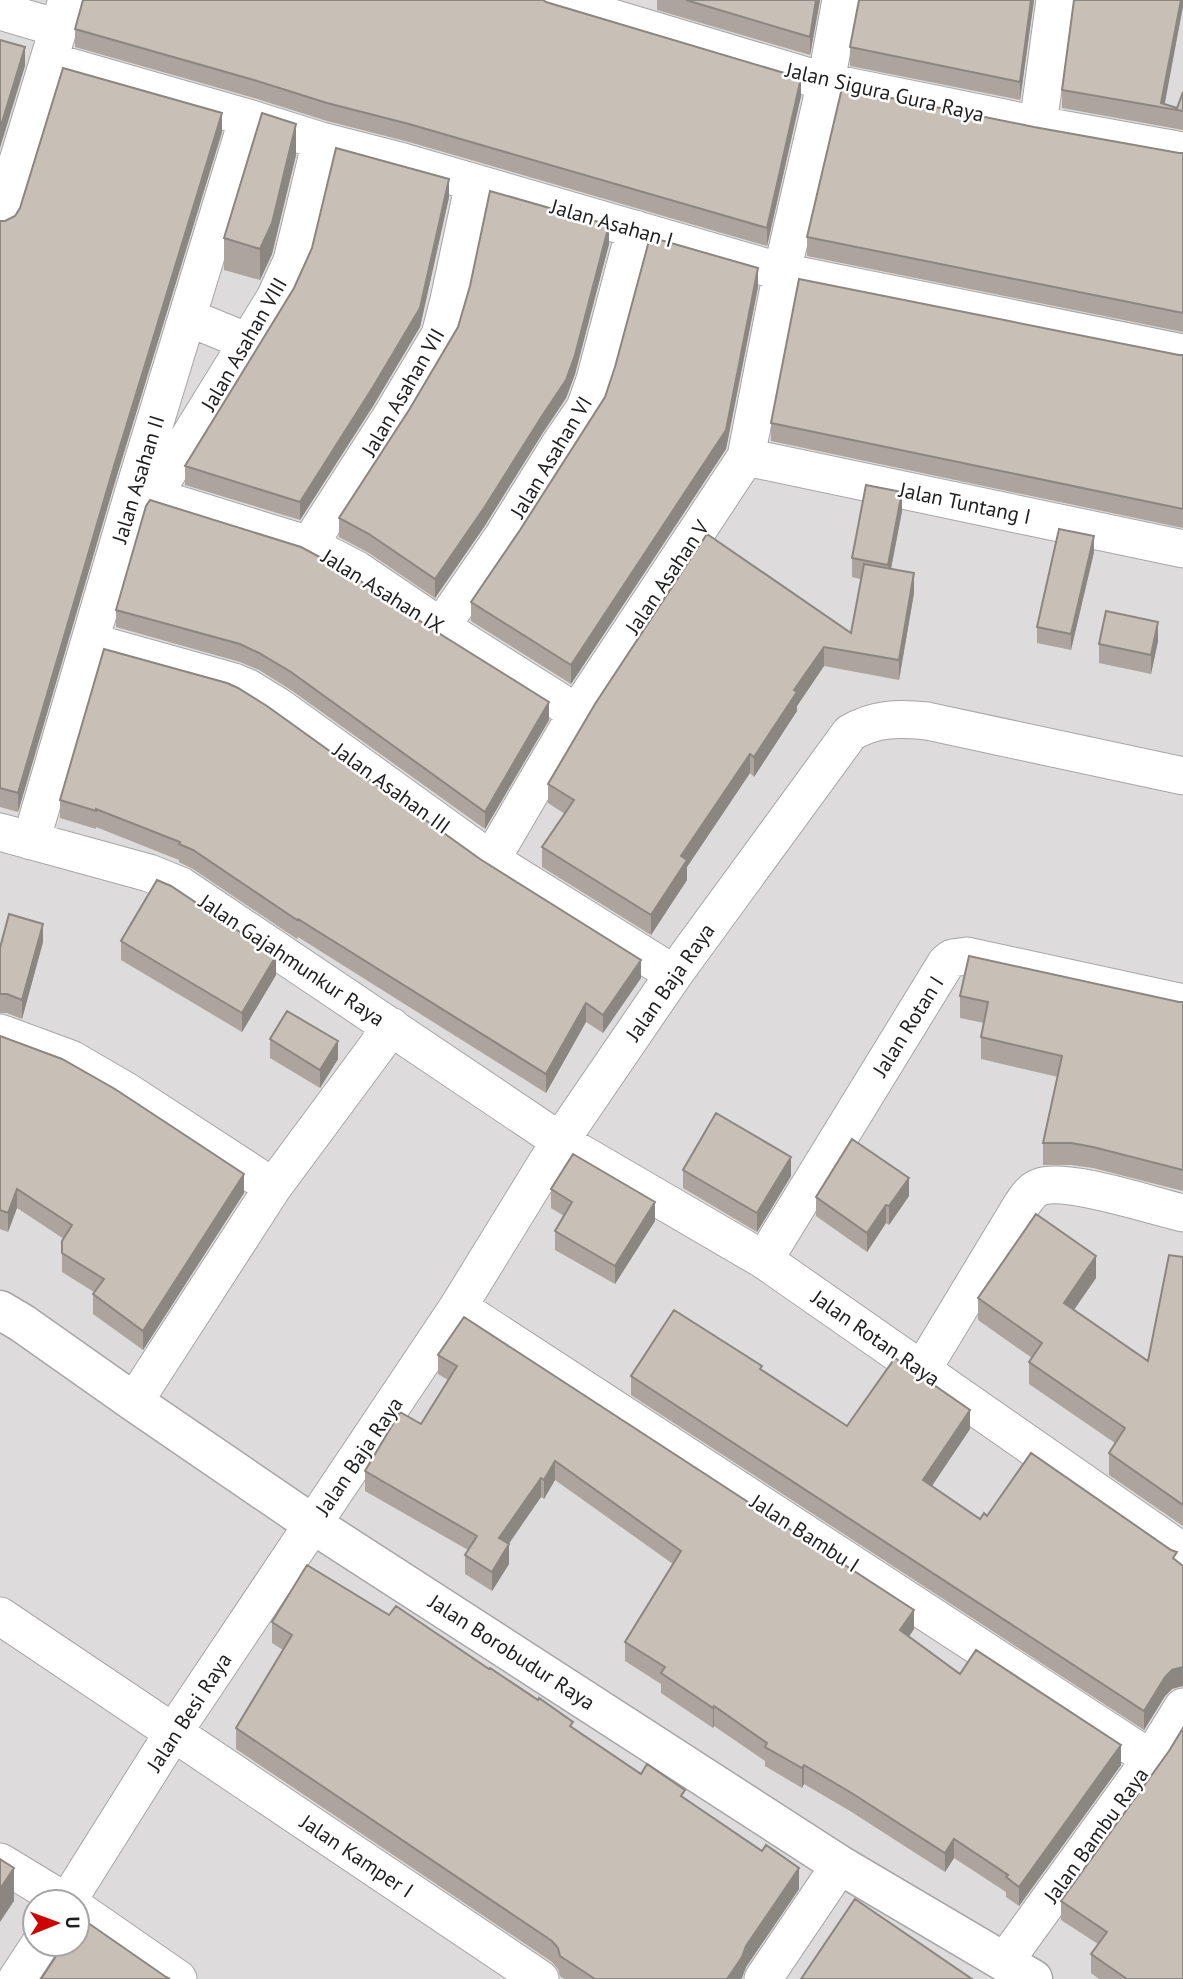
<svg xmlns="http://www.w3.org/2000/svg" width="1183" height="1979" viewBox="0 0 1183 1979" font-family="'PT Sans',sans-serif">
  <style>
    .residential { fill: #dddbdb; fill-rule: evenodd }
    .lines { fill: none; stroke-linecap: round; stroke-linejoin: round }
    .minor-casing { stroke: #a6a6a6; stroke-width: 39 }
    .tertiary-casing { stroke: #a6a6a6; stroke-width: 41 }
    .minor { stroke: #fff; stroke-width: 37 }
    .tertiary { stroke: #fff; stroke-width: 38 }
    .wall { fill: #aca49d }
    .shaded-wall { fill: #8c8680 }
    .building { fill: #c8bfb7; stroke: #8c8680; stroke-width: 2 }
    .labels { text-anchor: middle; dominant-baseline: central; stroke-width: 5; stroke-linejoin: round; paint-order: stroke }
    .street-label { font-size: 21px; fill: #1f1f1f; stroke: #fff }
  </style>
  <rect width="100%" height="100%" fill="#f0ece4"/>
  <path class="residential" d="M 0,0 L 1183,0 L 1183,1979 L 0,1979 ZM 35,1902 L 77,1902 L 77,1944 L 35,1944 Z"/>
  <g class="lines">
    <defs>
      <path id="minor" d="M 552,0 L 826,82 L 1038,125 L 1183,151
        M 0,11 L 41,23 L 59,25
        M 49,61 L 248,118 L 321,141 L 403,162 L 782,272 L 1183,353
        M 1038,125 L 1055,0
        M 0,220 L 67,0
        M 187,317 L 248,342
        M 746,457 L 1183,549
        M 134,491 L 309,545 L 357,570 L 441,627 L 577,713
        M 153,496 L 275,298 L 292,261 L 321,141
        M 309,545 L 391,417 L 440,335 L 449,300 L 474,183
        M 441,627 L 502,538 L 559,446 L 585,408 L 595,380 L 635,229
        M 91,642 L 234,682 L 248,688 L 279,707 L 491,860 L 674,974
        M 0,832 L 149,873 L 181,886 L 560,1141 L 764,1260 L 1183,1552
        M 31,841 L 134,491 L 248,118
        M 491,860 L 577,713 L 746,457 L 782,272 L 826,82 L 841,0
        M 0,1033 L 71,1059 L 126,1091 L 273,1187
        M 764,1260 L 946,963 L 952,958 L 967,956 L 1183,1003
        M 458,1307 L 1151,1759
        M 922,1370 L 1021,1206 C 1026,1199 1031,1190 1040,1187 C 1067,1177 1152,1206 1183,1213
        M 134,1402 L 273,1187 L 376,1048 L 391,1026
        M 0,1616 L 540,1979
        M 0,1862 L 66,1902
        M 67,1902 L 173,1733 L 458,1307 L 560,1141 L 674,974 L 850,733 C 875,718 899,718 927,721 L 1183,776
        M 77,1909 L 178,1979
        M 1005,1961 L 1151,1759 L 1183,1707
        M 17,1979 L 40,1944
        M 763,1979 L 840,1865"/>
      <path id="tertiary" d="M 0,1310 L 22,1323 L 134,1402 L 314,1525 L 840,1865 L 1033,1979"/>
    </defs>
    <use href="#minor" class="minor-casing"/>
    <use href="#tertiary" class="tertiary-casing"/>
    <use href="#minor" class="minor"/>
    <use href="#tertiary" class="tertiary"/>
  </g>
  <path class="wall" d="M 657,0 L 820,0 L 810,55 L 657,10 Z
    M 859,0 L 1034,0 L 1020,100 L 850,66 L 850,47 Z
    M 1183,0 L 1183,6 L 1164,104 L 1177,108 L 1183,92 L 1183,130 L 1062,108 L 1062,90 Z
    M 546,2 L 801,96 L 767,246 L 409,142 L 327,121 L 254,98 L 75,47 L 75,29 Z
    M 1034,127 L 1179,153 L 1183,153 L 1183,332 L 807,256 L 807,237 Z
    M 222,132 L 114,485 L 18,812 L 0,807 L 0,221 L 5,221 Z
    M 296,155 L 272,254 L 260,280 L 224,270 L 224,238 Z
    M 449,197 L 420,327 L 373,406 L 300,520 L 185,485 L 185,466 Z
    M 609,244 L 575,374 L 566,398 L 542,434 L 484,527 L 435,598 L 369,553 L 339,537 L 339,518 Z
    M 758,287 L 726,449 L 571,684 L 471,621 L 471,602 Z
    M 1179,355 L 1183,355 L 1183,528 L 771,441 L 771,423 Z
    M 902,511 L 891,569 L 914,593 L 899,680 L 824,666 L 797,706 L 797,711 L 754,777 L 750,773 L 687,867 L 687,880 L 651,935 L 542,867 L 542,847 L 565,814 L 548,803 L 548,784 L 851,633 L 861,579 L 852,577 L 852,558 Z
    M 1094,552 L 1071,650 L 1037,643 L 1037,627 Z
    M 116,610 L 549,720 L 485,829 L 291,690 L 259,670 L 240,662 L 116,627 Z
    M 1158,641 L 1151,674 L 1099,663 L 1099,644 Z
    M 104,649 L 641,978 L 603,1033 L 586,1022 L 546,1093 L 298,937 L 297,939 L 193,869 L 179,862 L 179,860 L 96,827 L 96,829 L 60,818 L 60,800 Z
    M 121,941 L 276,975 L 242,1032 L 121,960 Z
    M 43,942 L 22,1019 L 7,1013 L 0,1013 L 0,948 Z
    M 960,996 L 1183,1002 L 1183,1191 L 1093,1168 L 1071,1165 L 1043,1165 L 1043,1143 L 1058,1077 L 981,1059 L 981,1037 L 984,1023 L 960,1018 Z
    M 0,1036 L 244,1193 L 143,1350 L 93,1314 L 93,1294 L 94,1292 L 62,1272 L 62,1241 L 64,1239 L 17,1208 L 8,1232 L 0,1229 Z
    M 270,1039 L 338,1059 L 320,1088 L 270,1058 Z
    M 683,1170 L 791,1176 L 757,1232 L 683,1188 Z
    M 551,1189 L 655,1221 L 615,1284 L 555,1250 L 555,1231 L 564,1216 L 551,1208 Z
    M 909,1196 L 889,1225 L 886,1223 L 867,1252 L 816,1216 L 816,1197 Z
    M 1183,1257 L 1183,1526 L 1109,1475 L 1109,1453 L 1115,1443 L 1029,1384 L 1029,1362 L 1032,1358 L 978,1320 L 978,1298 L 1096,1278 L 1074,1310 L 1148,1361 Z
    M 438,1355 L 914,1629 L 909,1637 L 960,1674 L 1121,1765 L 1019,1906 L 1006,1897 L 1006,1892 L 954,1858 L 945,1872 L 850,1811 L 804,1784 L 802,1788 L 765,1766 L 765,1761 L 714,1726 L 713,1728 L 661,1693 L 661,1684 L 625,1661 L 625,1642 L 673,1564 L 555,1480 L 544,1499 L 541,1497 L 509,1544 L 509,1564 L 492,1591 L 465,1574 L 465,1555 L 468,1550 L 365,1491 L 365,1471 L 421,1424 L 448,1380 L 438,1374 Z
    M 762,1371 L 847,1426 L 970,1429 L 932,1486 L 1172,1689 L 1165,1696 L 1144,1730 L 631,1395 L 631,1376 Z
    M 272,1622 L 573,1728 L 641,1774 L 685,1799 L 799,1889 L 746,1967 L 741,1979 L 564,1979 L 560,1976 L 558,1969 L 552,1962 L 236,1749 L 236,1728 L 283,1650 L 272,1643 Z
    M 1169,1751 L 1183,1979 L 1099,1979 L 1091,1973 L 1091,1954 L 1098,1944 L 1061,1920 L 1061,1901 Z"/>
  <path class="shaded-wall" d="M 816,0 L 820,0 L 810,55 L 810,37 Z
    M 1031,0 L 1034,0 L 1020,100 L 1020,82 Z
    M 1181,0 L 1183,0 L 1183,6 L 1164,108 L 1161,103 Z
    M 25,47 L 25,66 L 0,148 L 0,129 Z
    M 801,78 L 801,96 L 767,246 L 767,228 Z
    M 222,113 L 222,132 L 114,485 L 18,812 L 18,793 L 114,466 Z
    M 296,124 L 296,155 L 272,254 L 260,280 L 260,249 Z
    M 449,179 L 449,197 L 420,327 L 373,406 L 300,520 L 300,502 Z
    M 609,225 L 609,244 L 575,374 L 566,398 L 542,434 L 484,527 L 435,598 L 435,579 Z
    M 758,268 L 758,287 L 726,449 L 571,684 L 571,665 Z
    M 902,492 L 902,511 L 888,584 L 888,565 Z
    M 1094,536 L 1094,552 L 1071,650 L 1071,634 Z
    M 914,573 L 914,593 L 899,680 L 899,660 Z
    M 1158,622 L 1158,641 L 1151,674 L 1151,655 Z
    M 824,647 L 824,666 L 797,706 L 797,711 L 754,777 L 754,757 L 794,690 Z
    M 549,702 L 549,720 L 485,829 L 485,812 Z
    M 750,754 L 750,773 L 687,867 L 687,880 L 651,935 L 651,915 L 681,856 Z
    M 43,924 L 43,942 L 22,1019 L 22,1000 Z
    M 276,956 L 276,975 L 242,1032 L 242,1013 Z
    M 641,960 L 641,978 L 603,1033 L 603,1015 Z
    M 586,1003 L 586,1022 L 546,1093 L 546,1074 Z
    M 338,1041 L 338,1059 L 320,1088 L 320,1070 Z
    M 791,1157 L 791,1176 L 757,1232 L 757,1213 Z
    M 244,1174 L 244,1193 L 143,1350 L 143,1331 Z
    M 909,1178 L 909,1196 L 889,1225 L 889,1206 Z
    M 17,1189 L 17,1208 L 8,1232 L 8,1213 Z
    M 655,1202 L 655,1221 L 615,1284 L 615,1266 Z
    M 886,1205 L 886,1223 L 867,1252 L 867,1233 Z
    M 1096,1256 L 1096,1278 L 1064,1324 L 1064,1303 Z
    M 970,1410 L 970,1429 L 923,1499 L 923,1480 Z
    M 555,1461 L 555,1480 L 544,1499 L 544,1480 Z
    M 541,1478 L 541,1497 L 499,1557 L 499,1538 Z
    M 509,1544 L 509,1564 L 492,1591 L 492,1572 Z
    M 914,1610 L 914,1629 L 900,1649 L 900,1630 Z
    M 1183,1667 L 1183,1686 L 1172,1689 L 1165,1696 L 1144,1730 L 1144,1711 L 1165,1677 L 1172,1670 Z
    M 714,1706 L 714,1726 L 713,1728 L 713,1708 Z
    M 1121,1745 L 1121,1765 L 1019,1906 L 1019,1887 Z
    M 804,1765 L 804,1784 L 802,1788 L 802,1768 Z
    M 954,1839 L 954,1858 L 945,1872 L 945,1853 Z
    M 14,1868 L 14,1901 L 0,1922 L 0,1889 Z
    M 799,1868 L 799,1889 L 746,1967 L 742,1978 L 741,1979 L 727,1979 L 746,1946 Z"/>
  <path class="building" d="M 83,0 L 543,0 L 546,2 L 801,78 L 767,228 L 409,124 L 327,103 L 254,80 L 75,29 Z
    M 686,0 L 816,0 L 810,37 Z
    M 859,0 L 1031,0 L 1020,82 L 850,47 Z
    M 1074,0 L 1181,0 L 1161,103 L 1177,108 L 1183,92 L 1183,111 L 1062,90 Z
    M 0,40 L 25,47 L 0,129 Z
    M 63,68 L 222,113 L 114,466 L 18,793 L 0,788 L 0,221 L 5,221 L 15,216 L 20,208 Z
    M 842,88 L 1034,127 L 1179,153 L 1183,153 L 1183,313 L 807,237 Z
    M 262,113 L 296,124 L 272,223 L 260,249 L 224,238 Z
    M 336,148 L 449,179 L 420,308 L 373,387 L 300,502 L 185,466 L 294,288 L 312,248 Z
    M 490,191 L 609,225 L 575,355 L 566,380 L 542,416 L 484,508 L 435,579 L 369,534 L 339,518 L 409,410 L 458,327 L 470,286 Z
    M 650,237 L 758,268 L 726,430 L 571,665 L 471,602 L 520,530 L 605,397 L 615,367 Z
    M 799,279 L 1179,355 L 1183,355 L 1183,509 L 771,423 Z
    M 866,485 L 902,492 L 888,565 L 852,558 Z
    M 150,500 L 301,547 L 346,571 L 429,627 L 549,702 L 485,812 L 291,672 L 259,653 L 240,644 L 116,610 L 146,506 Z
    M 1059,529 L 1094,536 L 1071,634 L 1037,627 Z
    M 707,534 L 851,633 L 864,564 L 914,573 L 899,660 L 824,647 L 794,690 L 797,692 L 754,757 L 750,754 L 681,856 L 687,860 L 651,915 L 542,847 L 574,800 L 548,784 L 595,704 Z
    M 1106,611 L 1158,622 L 1151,655 L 1099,644 Z
    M 104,649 L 227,683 L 238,688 L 267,706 L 480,859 L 641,960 L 603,1015 L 586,1003 L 546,1074 L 298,919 L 297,920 L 193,850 L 179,844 L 180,842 L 96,809 L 96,811 L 60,800 Z
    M 157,880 L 171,886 L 276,956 L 242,1013 L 121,941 Z
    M 9,914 L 43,924 L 22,1000 L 7,994 L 0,994 L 0,948 Z
    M 969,956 L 1179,1002 L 1183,1002 L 1183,1170 L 1093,1147 L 1071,1143 L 1043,1143 L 1062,1056 L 981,1037 L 988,1002 L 960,996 Z
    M 287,1011 L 338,1041 L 320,1070 L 270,1039 Z
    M 0,1036 L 62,1059 L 115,1089 L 244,1174 L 143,1331 L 93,1294 L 104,1279 L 62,1253 L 62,1241 L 72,1225 L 17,1189 L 8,1213 L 0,1210 Z
    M 716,1113 L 791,1157 L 757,1213 L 683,1170 Z
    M 852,1139 L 909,1178 L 889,1206 L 886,1205 L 867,1233 L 816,1197 Z
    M 573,1154 L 655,1202 L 615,1266 L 555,1231 L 572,1202 L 551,1189 Z
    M 1036,1214 L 1096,1256 L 1064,1303 L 1148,1361 L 1169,1255 L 1183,1257 L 1183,1505 L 1109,1453 L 1125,1428 L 1029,1362 L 1042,1343 L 978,1298 Z
    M 674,1310 L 762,1366 L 760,1369 L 847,1426 L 895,1358 L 970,1410 L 923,1480 L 980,1519 L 984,1513 L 987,1516 L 1031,1453 L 1171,1550 L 1177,1552 L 1173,1558 L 1183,1566 L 1183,1667 L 1172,1670 L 1165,1677 L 1144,1711 L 631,1376 Z
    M 464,1317 L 914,1610 L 900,1630 L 960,1674 L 976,1650 L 1121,1745 L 1019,1887 L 1006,1877 L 1008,1875 L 954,1839 L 945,1853 L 850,1792 L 804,1765 L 802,1768 L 765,1747 L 767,1743 L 714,1706 L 713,1708 L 661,1673 L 665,1667 L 625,1642 L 681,1551 L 555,1461 L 544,1480 L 541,1478 L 499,1538 L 509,1544 L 492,1572 L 465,1555 L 477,1536 L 365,1471 L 400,1412 L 421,1424 L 457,1366 L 438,1355 Z
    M 307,1565 L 389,1615 L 396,1606 L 489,1669 L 490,1668 L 538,1700 L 539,1698 L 573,1722 L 570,1726 L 641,1774 L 647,1764 L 685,1790 L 681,1796 L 762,1851 L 766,1845 L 799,1868 L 746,1946 L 742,1957 L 727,1979 L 595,1979 L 560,1956 L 558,1948 L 552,1941 L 236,1728 L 292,1635 L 272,1622 Z
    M 1183,1728 L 1183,1979 L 1127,1979 L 1091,1954 L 1107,1932 L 1061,1901 L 1169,1751 Z
    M 0,1859 L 14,1868 L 0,1889 Z
    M 855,1899 L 972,1979 L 801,1979 Z
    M 81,1918 L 166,1977 L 170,1979 L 41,1979 L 64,1944 L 77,1944 L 77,1924 Z"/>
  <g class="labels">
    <g class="street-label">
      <text transform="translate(885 92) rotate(13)">Jalan Sigura Gura Raya</text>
      <text transform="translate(612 223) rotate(16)">Jalan Asahan I</text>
      <text transform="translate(244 344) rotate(-60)">Jalan Asahan VIII</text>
      <text transform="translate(403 392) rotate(-60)">Jalan Asahan VII</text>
      <text transform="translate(551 457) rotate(-59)">Jalan Asahan VI</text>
      <text transform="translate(138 479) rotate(-73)">Jalan Asahan II</text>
      <text transform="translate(965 503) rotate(12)">Jalan Tuntang I</text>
      <text transform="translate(667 577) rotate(-56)">Jalan Asahan V</text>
      <text transform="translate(383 591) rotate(32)">Jalan Asahan IX</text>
      <text transform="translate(392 788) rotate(36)">Jalan Asahan III</text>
      <text transform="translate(292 960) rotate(34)">Jalan Gajahmunkur Raya</text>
      <text transform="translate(670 982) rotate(-55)">Jalan Baja Raya</text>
      <text transform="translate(908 1026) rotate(-58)">Jalan Rotan I</text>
      <text transform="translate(876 1338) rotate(35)">Jalan Rotan Raya</text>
      <text transform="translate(359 1456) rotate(-56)">Jalan Baja Raya</text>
      <text transform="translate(805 1533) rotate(33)">Jalan Bambu I</text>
      <text transform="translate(512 1652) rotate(33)">Jalan Borobudur Raya</text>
      <text transform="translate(189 1712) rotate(-57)">Jalan Besi Raya</text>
      <text transform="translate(1096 1835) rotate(-54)">Jalan Bambu Raya</text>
      <text transform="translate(357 1856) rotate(34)">Jalan Kamper I</text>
    </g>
  </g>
  <g transform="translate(56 1923) rotate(89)"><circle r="33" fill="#ffffff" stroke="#a5a5a5" stroke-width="2"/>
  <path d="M0-5L12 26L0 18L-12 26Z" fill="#cd0400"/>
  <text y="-10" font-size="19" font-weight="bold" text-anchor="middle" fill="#1f1f1f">U</text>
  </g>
</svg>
